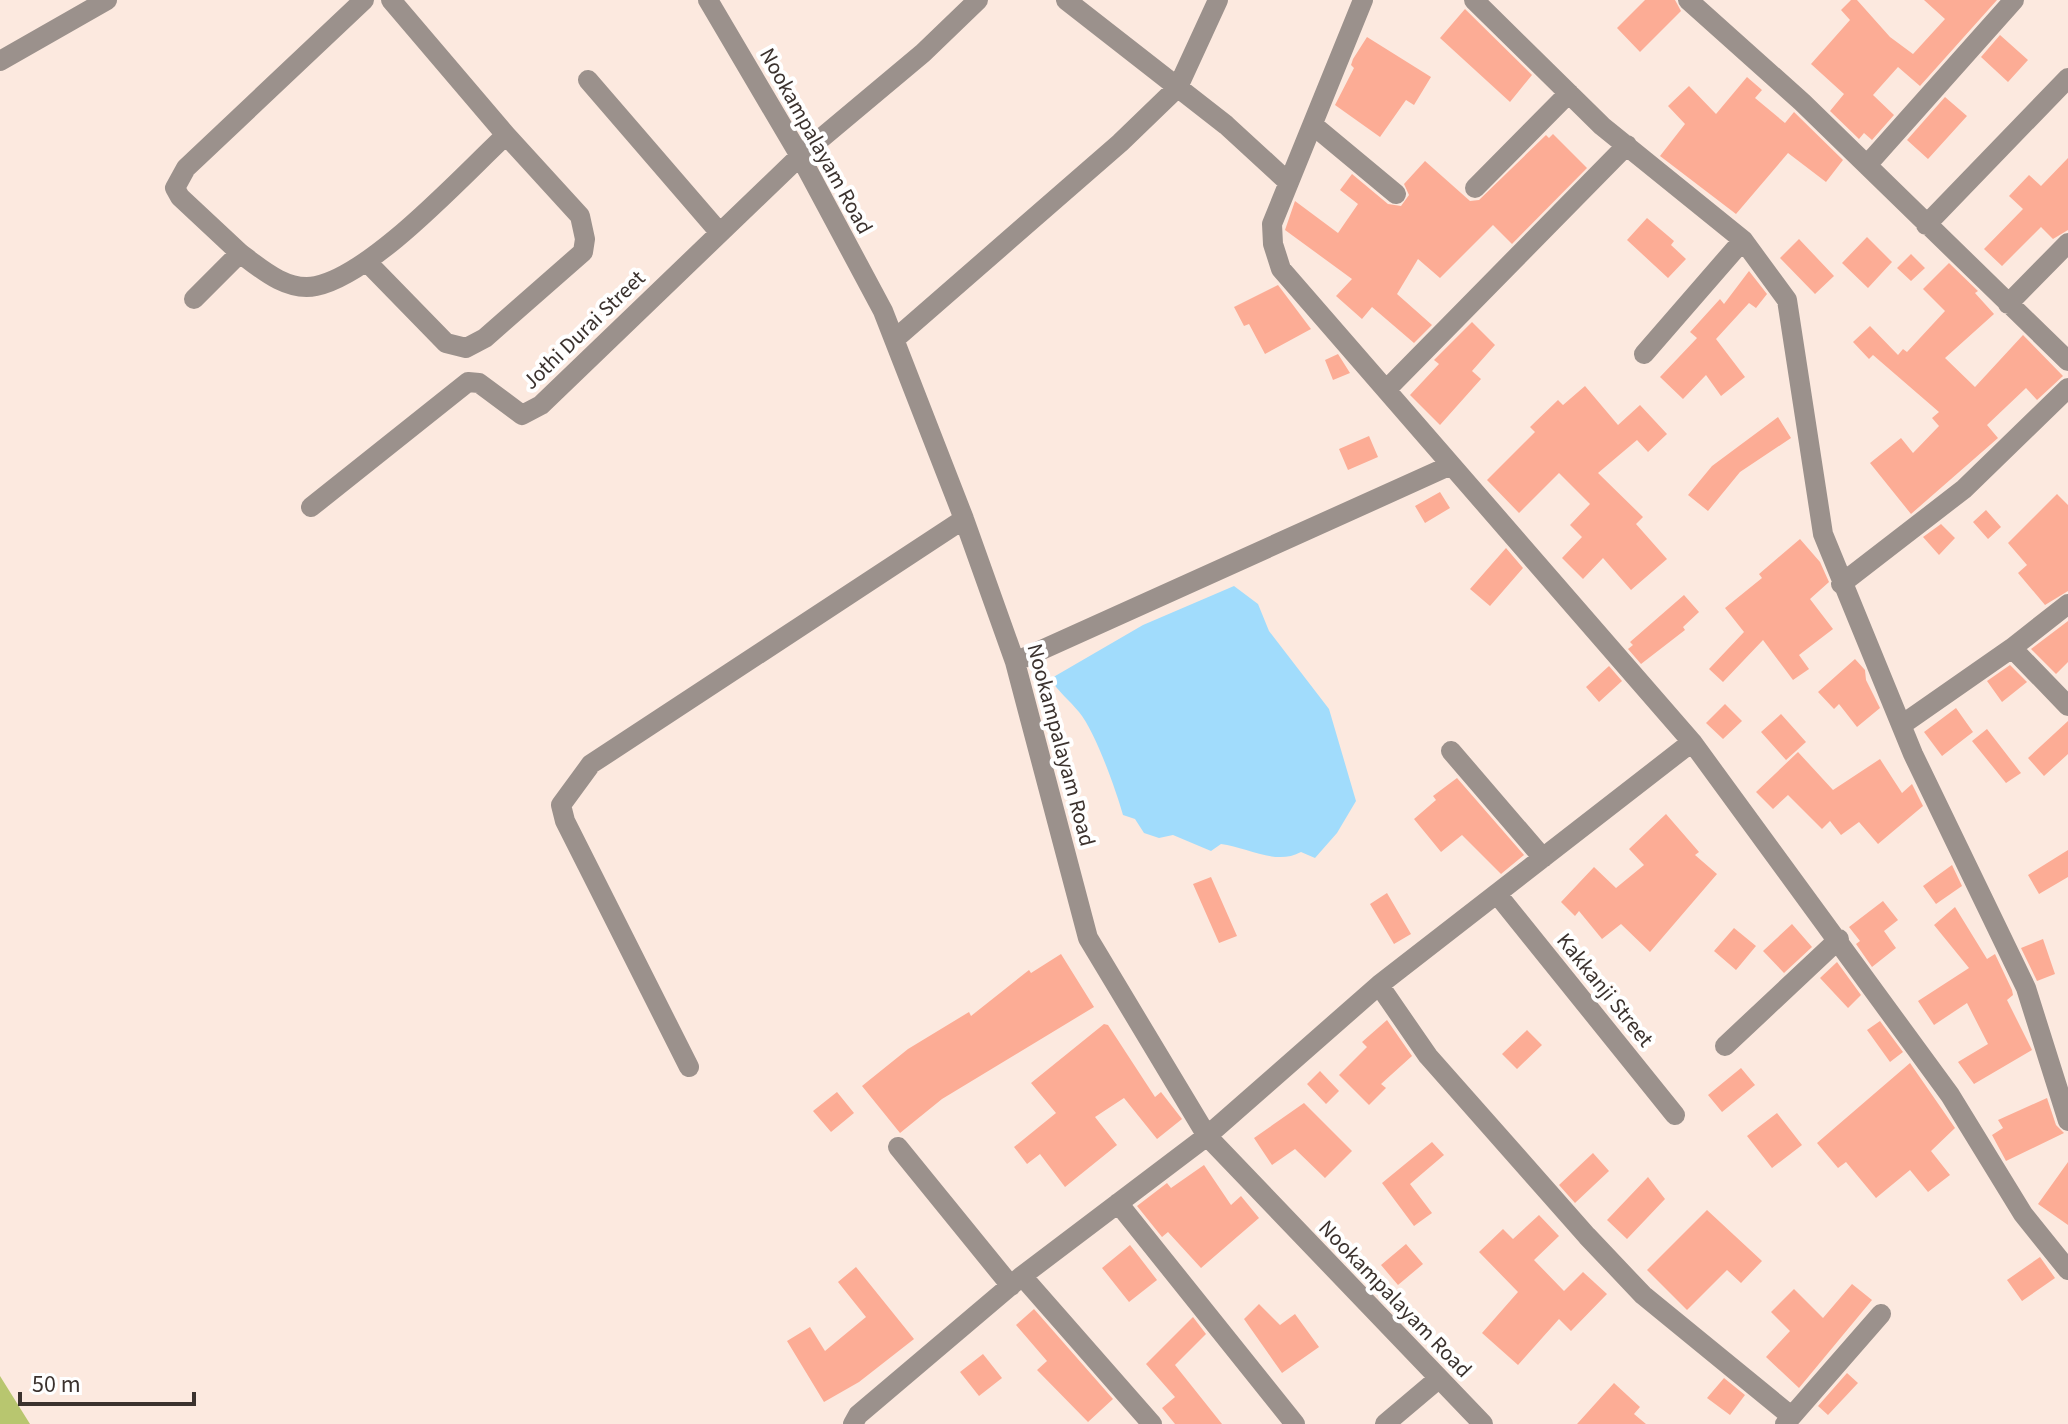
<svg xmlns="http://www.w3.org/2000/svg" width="2068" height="1424" viewBox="0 0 2068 1424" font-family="'Source Sans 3',sans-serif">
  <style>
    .green { fill: #b8c66f }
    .water { fill: #a1dcfc }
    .building { fill: #fcac95 }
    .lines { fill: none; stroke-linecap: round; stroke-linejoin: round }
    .minor { stroke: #9b918c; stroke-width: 20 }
    .labels { text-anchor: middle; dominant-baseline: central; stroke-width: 8; stroke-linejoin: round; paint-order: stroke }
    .street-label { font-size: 22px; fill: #3b322e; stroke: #fff }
  </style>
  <rect width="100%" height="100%" fill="#fce9df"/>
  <path class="green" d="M 0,1376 L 30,1424 L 0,1424 Z"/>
  <path class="water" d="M 1234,586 L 1258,604 L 1269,631 L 1329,709 L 1356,801 L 1337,833 L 1315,858 L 1301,852 C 1276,866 1247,847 1221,844 L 1211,851 L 1173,835 L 1159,838 L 1144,833 L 1135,819 L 1123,815 C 1116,790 1095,731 1079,712 C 1069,700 1059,692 1050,679 L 1143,625 Z"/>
  <path class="building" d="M 1645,0 L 1675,0 L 1681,11 L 1640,52 L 1617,28 Z
    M 1851,0 L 1857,0 L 1890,37 L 1913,54 L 1945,19 L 1924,0 L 1997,0 L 1920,86 L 1898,67 L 1873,95 L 1894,115 L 1872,140 L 1864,133 L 1859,139 L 1830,111 L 1844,94 L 1811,64 L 1850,20 L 1841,10 Z
    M 1465,9 L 1532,75 L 1510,102 L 1440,38 Z
    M 2000,35 L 2028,60 L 2008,82 L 1981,57 Z
    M 1367,37 L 1431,77 L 1414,105 L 1406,100 L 1380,137 L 1335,105 L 1354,68 L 1351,65 L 1353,59 Z
    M 1747,77 L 1762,90 L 1755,98 L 1785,123 L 1794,112 L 1843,160 L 1826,182 L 1788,153 L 1736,214 L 1660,156 L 1685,124 L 1668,106 L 1689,86 L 1716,114 Z
    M 1945,97 L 1967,116 L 1928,159 L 1907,140 Z
    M 1553,134 L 1587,168 L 1512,244 L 1493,225 L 1440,278 L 1418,259 L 1397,294 L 1432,325 L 1414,343 L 1372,307 L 1362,319 L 1336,296 L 1352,279 L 1285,230 L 1295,201 L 1338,233 L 1358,204 L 1340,190 L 1352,174 L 1388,204 L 1401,206 L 1409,195 L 1404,184 L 1425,161 L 1470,201 L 1479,200 L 1546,135 L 1549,138 Z
    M 2068,158 L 2068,230 L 2053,239 L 2041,227 L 2002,266 L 1984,249 L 2023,209 L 2009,196 L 2029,175 L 2041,186 Z
    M 1647,218 L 1674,241 L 1671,245 L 1686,259 L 1668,278 L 1627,240 Z
    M 1867,237 L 1892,262 L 1868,288 L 1842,263 Z
    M 1799,239 L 1834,276 L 1815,294 L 1780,258 Z
    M 1911,254 L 1925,268 L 1911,281 L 1897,268 Z
    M 1949,263 L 1978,291 L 1975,293 L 1994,314 L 1945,358 L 1975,387 L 2023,335 L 2063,376 L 2037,400 L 2026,388 L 1987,425 L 1998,438 L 1911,514 L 1870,463 L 1901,438 L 1913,453 L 1939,426 L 1932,418 L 1939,412 L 1873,355 L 1869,359 L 1853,342 L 1870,326 L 1898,355 L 1903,349 L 1907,352 L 1945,311 L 1923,289 Z
    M 1749,271 L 1767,294 L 1756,308 L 1749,303 L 1716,339 L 1745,377 L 1721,396 L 1706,375 L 1683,399 L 1660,377 L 1697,338 L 1690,332 L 1720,299 L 1724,304 Z
    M 1278,285 L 1311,329 L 1265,354 L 1249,324 L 1244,326 L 1234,307 Z
    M 1472,322 L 1495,345 L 1472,371 L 1481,379 L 1440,425 L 1410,395 L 1439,364 L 1434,360 Z
    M 1338,354 L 1350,373 L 1333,380 L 1325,360 Z
    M 1585,386 L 1618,425 L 1640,405 L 1667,434 L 1648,452 L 1637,440 L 1598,473 L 1643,517 L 1636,524 L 1667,559 L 1631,590 L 1603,558 L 1583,579 L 1562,558 L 1582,537 L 1570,525 L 1590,504 L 1559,473 L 1519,513 L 1487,480 L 1535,432 L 1530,427 L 1558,400 L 1563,405 Z
    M 1778,417 L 1791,438 L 1740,472 L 1708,511 L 1688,495 L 1712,466 Z
    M 1369,436 L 1378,457 L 1348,470 L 1339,449 Z
    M 1440,492 L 1450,508 L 1425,523 L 1415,506 Z
    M 2057,494 L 2068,505 L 2068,591 L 2045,605 L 2018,573 L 2027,565 L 2008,543 Z
    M 1986,510 L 2001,527 L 1988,539 L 1973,522 Z
    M 1941,524 L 1955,538 L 1939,555 L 1923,537 Z
    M 1800,539 L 1820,562 L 1829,582 L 1810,599 L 1833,629 L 1799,655 L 1809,669 L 1793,680 L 1763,640 L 1723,682 L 1709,669 L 1744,632 L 1725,608 L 1762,578 L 1759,574 Z
    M 1506,548 L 1523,568 L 1490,606 L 1470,589 Z
    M 1684,595 L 1699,612 L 1683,627 L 1685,630 L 1641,664 L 1628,649 L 1633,645 L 1630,642 Z
    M 2068,621 L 2068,662 L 2056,674 L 2031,649 Z
    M 1855,659 L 1865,670 L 1866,680 L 1880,708 L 1857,727 L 1839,704 L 1834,709 L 1818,692 Z
    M 2010,665 L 2027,682 L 2002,702 L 1987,681 Z
    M 1609,666 L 1622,681 L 1599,702 L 1586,687 Z
    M 1725,704 L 1742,721 L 1723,739 L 1706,723 Z
    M 1956,708 L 1973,732 L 1942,756 L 1924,732 Z
    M 1781,714 L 1806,742 L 1786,760 L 1761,732 Z
    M 2068,721 L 2068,754 L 2044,776 L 2028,758 Z
    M 1987,729 L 2021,773 L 2006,783 L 1972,741 Z
    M 1798,752 L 1833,790 L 1880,759 L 1902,793 L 1912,784 L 1923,806 L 1878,844 L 1859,822 L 1841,835 L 1830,821 L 1822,829 L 1788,795 L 1773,809 L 1756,792 Z
    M 1457,778 L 1524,855 L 1501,874 L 1462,835 L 1441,852 L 1414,819 L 1436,800 L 1433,796 Z
    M 1666,814 L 1699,852 L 1695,855 L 1717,874 L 1650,952 L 1621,924 L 1602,939 L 1579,911 L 1575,916 L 1561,902 L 1594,867 L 1616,888 L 1644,865 L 1629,849 Z
    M 2068,850 L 2068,877 L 2039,894 L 2028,875 Z
    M 1952,865 L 1962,886 L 1936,904 L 1923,886 Z
    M 1211,877 L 1237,936 L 1219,943 L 1193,884 Z
    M 1387,893 L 1411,934 L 1394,944 L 1370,904 Z
    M 1883,901 L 1898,920 L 1884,931 L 1896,948 L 1872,967 L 1856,944 L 1860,941 L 1849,927 Z
    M 1955,907 L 1987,959 L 1995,954 L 2012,990 L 2013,995 L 2007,1000 L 2032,1050 L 1974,1084 L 1958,1062 L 1988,1044 L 1967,1003 L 1934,1025 L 1918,1001 L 1969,968 L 1934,925 Z
    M 1792,924 L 1812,947 L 1784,973 L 1763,951 Z
    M 1734,928 L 1756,946 L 1736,970 L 1714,951 Z
    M 2043,939 L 2055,974 L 2037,981 L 2021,948 Z
    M 1061,954 L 1094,1007 L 942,1099 L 900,1133 L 862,1086 L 908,1049 L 969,1012 L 971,1016 L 1029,970 L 1031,973 Z
    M 1837,962 L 1861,995 L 1848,1008 L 1820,978 Z
    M 1387,1020 L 1412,1056 L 1381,1084 L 1386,1088 L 1369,1105 L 1339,1075 L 1367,1047 L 1362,1042 Z
    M 1880,1021 L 1903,1052 L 1890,1062 L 1867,1030 Z
    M 1104,1024 L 1108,1025 L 1155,1097 L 1161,1092 L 1182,1119 L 1157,1139 L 1124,1098 L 1095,1117 L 1117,1145 L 1065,1187 L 1040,1154 L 1027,1164 L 1014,1147 L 1056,1113 L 1031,1083 Z
    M 1527,1030 L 1542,1045 L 1517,1069 L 1502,1054 Z
    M 1910,1063 L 1955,1128 L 1931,1151 L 1950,1175 L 1928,1192 L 1910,1170 L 1876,1198 L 1846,1162 L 1838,1168 L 1817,1143 Z
    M 1741,1068 L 1755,1085 L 1722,1112 L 1708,1095 Z
    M 1320,1071 L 1339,1091 L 1326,1104 L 1307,1084 Z
    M 837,1092 L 854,1113 L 831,1132 L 813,1111 Z
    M 2047,1098 L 2056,1125 L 2064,1133 L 2006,1161 L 1992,1135 L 2003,1128 L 1998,1120 Z
    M 1304,1103 L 1352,1151 L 1325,1178 L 1295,1149 L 1272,1165 L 1254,1138 Z
    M 1777,1113 L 1802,1145 L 1772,1168 L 1747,1136 Z
    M 1432,1142 L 1444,1155 L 1410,1184 L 1432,1213 L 1414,1226 L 1382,1183 Z
    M 1593,1153 L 1609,1171 L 1575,1203 L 1559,1185 Z
    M 2068,1162 L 2068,1225 L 2038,1204 Z
    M 1204,1165 L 1231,1205 L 1241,1196 L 1259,1218 L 1201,1268 L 1168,1232 L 1162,1237 L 1137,1206 L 1167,1183 L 1171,1188 Z
    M 1648,1177 L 1665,1199 L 1627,1239 L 1607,1220 Z
    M 1707,1210 L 1762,1261 L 1741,1283 L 1727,1270 L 1687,1310 L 1647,1270 Z
    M 1539,1215 L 1559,1236 L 1534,1260 L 1564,1291 L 1583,1272 L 1607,1294 L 1571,1331 L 1559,1319 L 1518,1365 L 1482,1333 L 1518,1292 L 1479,1252 L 1503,1229 L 1513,1239 Z
    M 1406,1244 L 1423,1264 L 1398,1285 L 1381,1265 Z
    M 1130,1245 L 1157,1280 L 1129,1302 L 1102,1268 Z
    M 2040,1257 L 2055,1278 L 2022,1301 L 2007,1280 Z
    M 856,1267 L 914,1339 L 859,1382 L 824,1402 L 787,1341 L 810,1327 L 825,1351 L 866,1317 L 838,1282 Z
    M 1852,1284 L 1872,1300 L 1799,1388 L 1766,1357 L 1790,1331 L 1771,1312 L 1794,1289 L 1823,1318 Z
    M 1259,1304 L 1280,1325 L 1295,1314 L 1319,1347 L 1282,1373 L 1244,1319 Z
    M 1034,1309 L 1113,1399 L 1088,1422 L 1037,1370 L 1047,1361 L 1016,1325 Z
    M 1193,1317 L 1206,1334 L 1175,1365 L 1222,1424 L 1175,1424 L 1162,1408 L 1175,1397 L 1146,1364 Z
    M 983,1354 L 1002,1378 L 979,1396 L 960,1372 Z
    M 1847,1373 L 1858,1383 L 1828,1415 L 1818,1406 Z
    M 1724,1378 L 1745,1395 L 1730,1415 L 1707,1398 Z
    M 1614,1383 L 1640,1407 L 1634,1414 L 1646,1424 L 1577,1424 Z"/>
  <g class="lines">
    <path class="minor" d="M 708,0 L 800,156 L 883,311 L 964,519 L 1015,662 L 1088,938 L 1207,1136 L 1483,1424
      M 1066,0 L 1226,125 L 1288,182
      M 1363,0 L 1272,224 L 1273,244 L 1281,269 L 1692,742 L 1950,1095 L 2023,1214 L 2068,1270
      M 1474,0 L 1602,126 L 1743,240 L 1787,300 L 1823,534 L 1913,754 L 2026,988 L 2068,1121
      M 1688,0 L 1802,102 L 2068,361
      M 0,61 L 107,0
      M 588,80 L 720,233
      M 1313,125 L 1396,194
      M 1867,165 L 2014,0
      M 1475,188 L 1569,93
      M 1926,225 L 2068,78
      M 240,253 L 180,197 L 175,188 L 186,168 L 364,0
      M 367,262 L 446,343 L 466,348 L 485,338 L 583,252 L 585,239 L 580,216 L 506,135
      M 194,299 L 240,253 C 261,269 287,292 316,286 C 373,274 462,176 506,135 L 391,0
      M 2008,304 L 2068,243
      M 895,339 L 1120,143 L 1178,87 L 1218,0
      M 1644,354 L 1743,240
      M 1387,389 L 1627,145
      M 311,507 L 468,382 L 479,383 L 522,415 L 541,405 L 800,156 L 923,53 L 978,0
      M 1841,584 L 1964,489 L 2068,388
      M 2068,604 L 2012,648 L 2068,706
      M 1015,662 L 1449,466
      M 1903,724 L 2012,648
      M 1451,751 L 1543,858
      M 1497,894 L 1675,1115
      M 1379,985 L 1428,1056 L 1587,1236 L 1643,1295 L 1791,1416
      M 1725,1046 L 1839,939
      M 689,1067 L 565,821 L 561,805 L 591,764 L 964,519
      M 898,1147 L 1011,1286
      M 1118,1203 L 1295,1424
      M 1022,1276 L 1152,1424
      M 853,1424 L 858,1415 L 1022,1276 L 1207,1136 L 1379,985 L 1692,742
      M 1385,1424 L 1437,1380
      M 1785,1424 L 1881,1314"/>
  </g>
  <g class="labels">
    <g class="street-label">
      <text transform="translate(816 141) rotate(61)">Nookampalayam Road</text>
      <text transform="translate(584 330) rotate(-44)">Jothi Durai Street</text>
      <text transform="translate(1061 745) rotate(75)">Nookampalayam Road</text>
      <text transform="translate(1605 990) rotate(51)">Kakkanji Street</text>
      <text transform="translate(1395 1299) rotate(46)">Nookampalayam Road</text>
    </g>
  </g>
  <path d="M20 1392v12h174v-12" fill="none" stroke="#3b322e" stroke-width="4"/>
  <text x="32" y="1392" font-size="24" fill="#3b322e" stroke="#ffffff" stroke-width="6" paint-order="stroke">50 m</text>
</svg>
